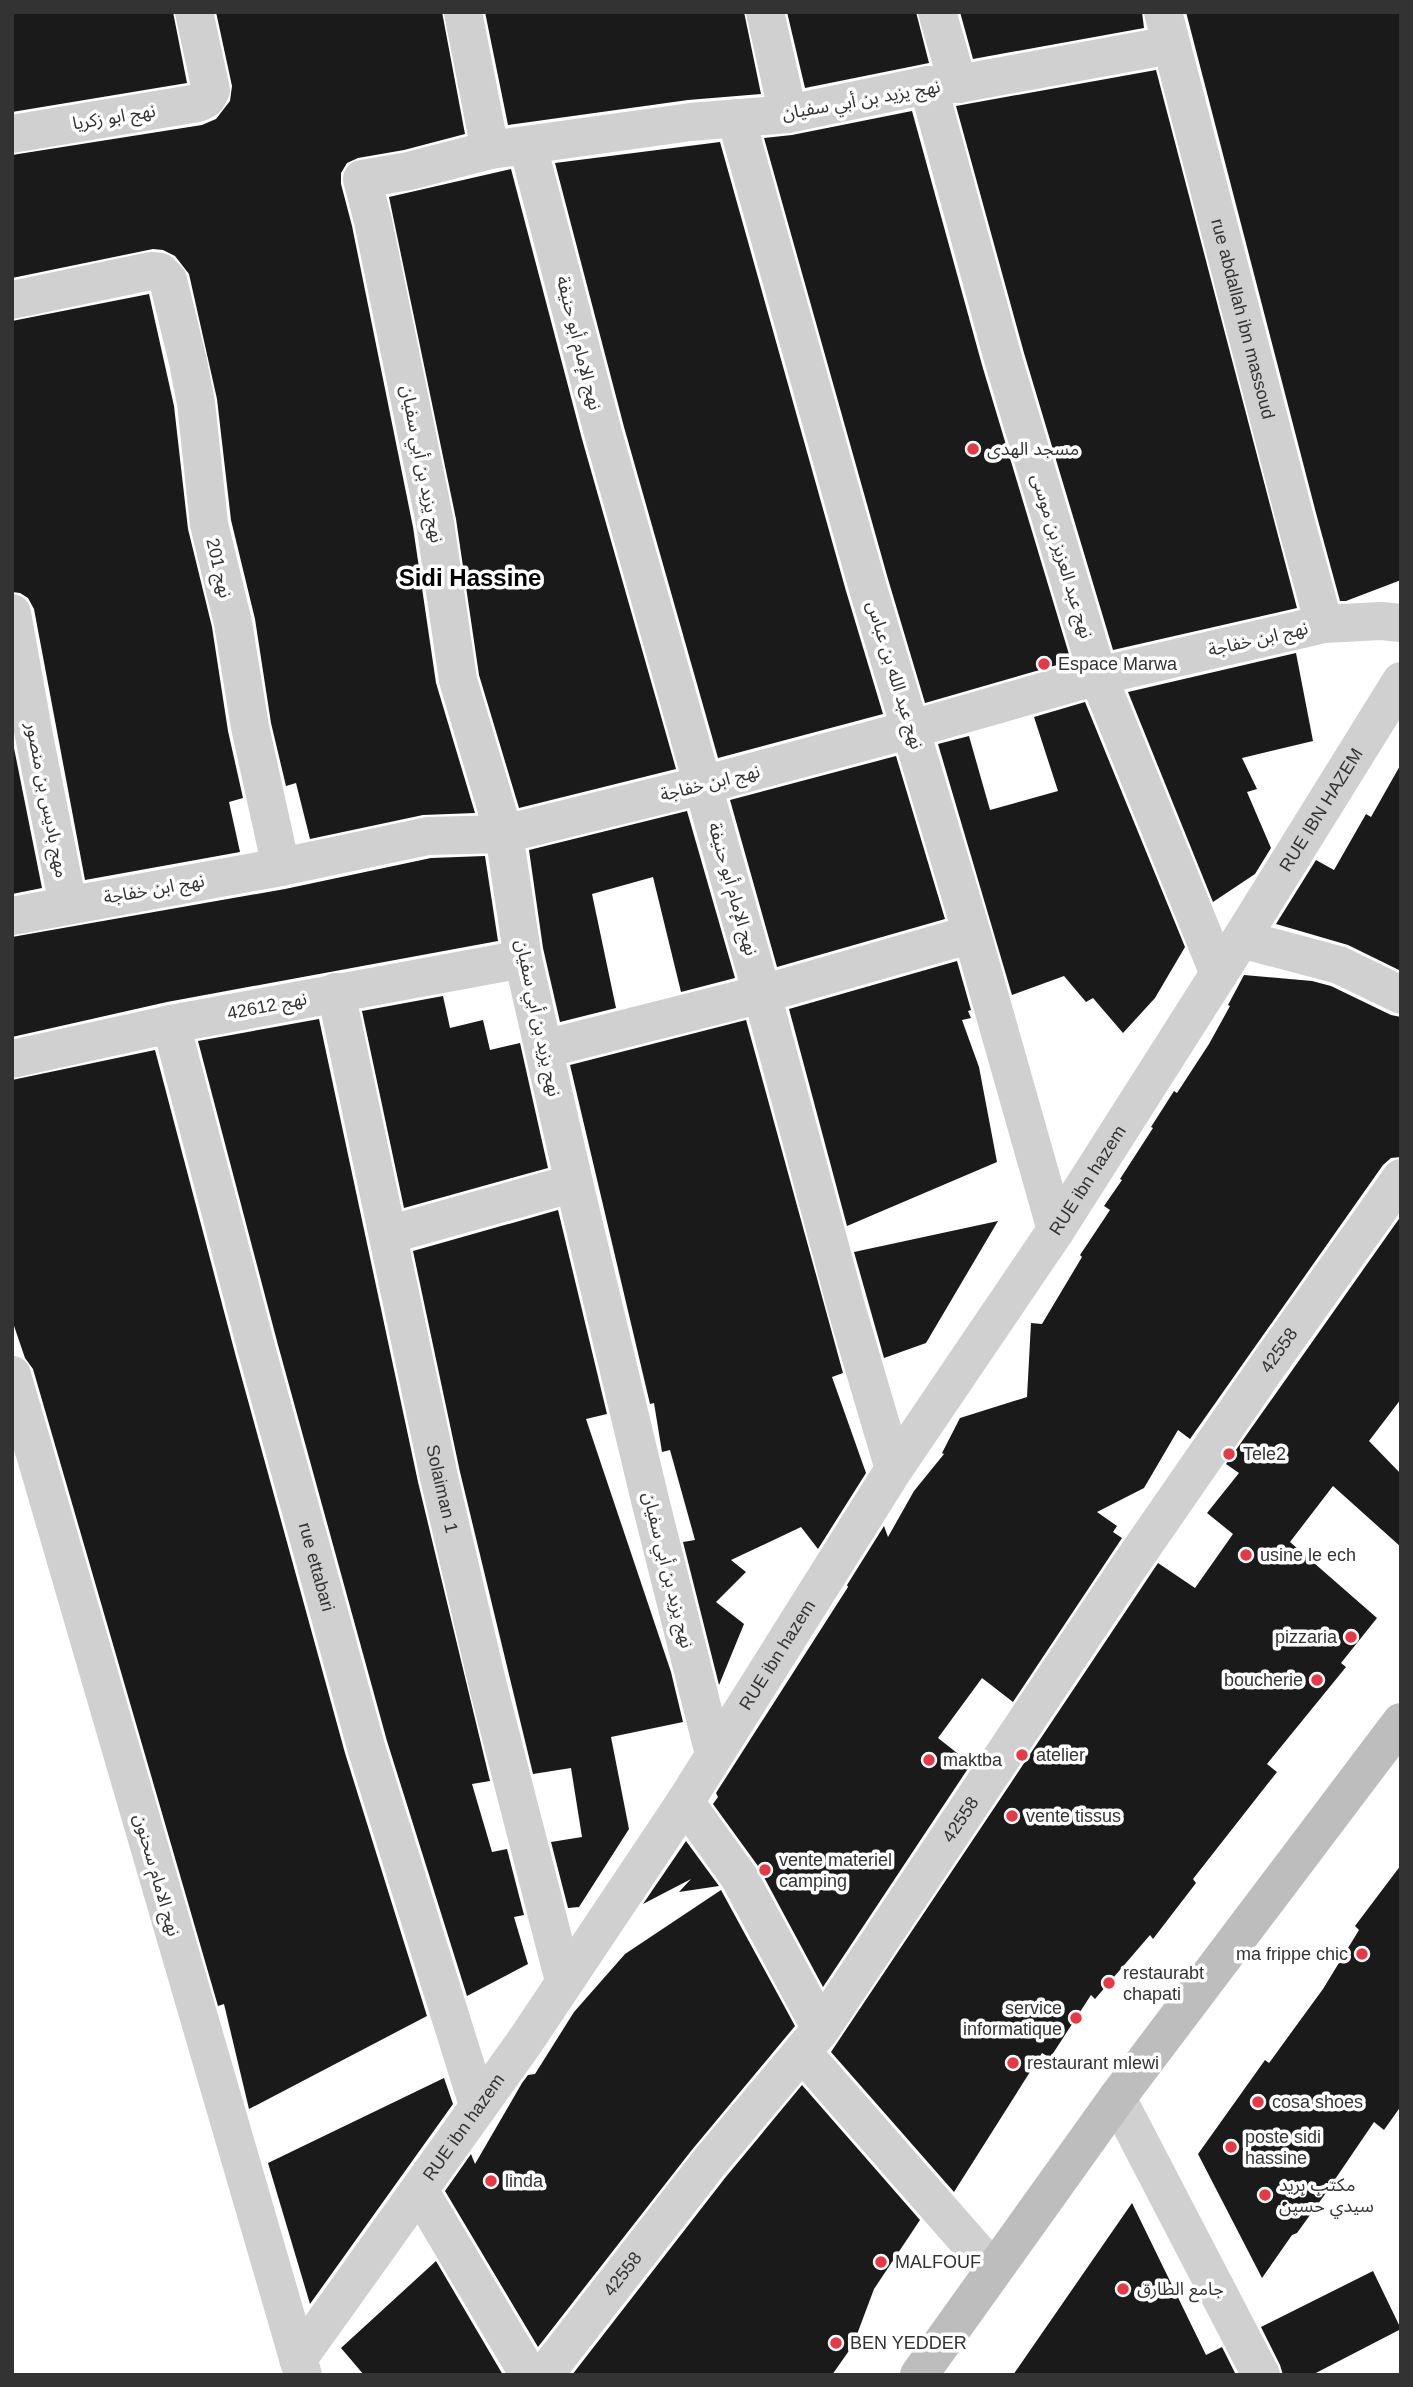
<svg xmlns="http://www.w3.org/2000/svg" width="1413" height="2387" viewBox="0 0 1413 2387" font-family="Arial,'Noto Sans Arabic',sans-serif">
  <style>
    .building { fill: #1a1a1a }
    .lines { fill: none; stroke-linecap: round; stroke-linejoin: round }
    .minor { stroke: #d0d0d0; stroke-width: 38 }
    .secondary { stroke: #bdbdbd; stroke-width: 38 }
    .poi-dot { fill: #e63946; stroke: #fff; stroke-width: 2.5 }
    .labels { text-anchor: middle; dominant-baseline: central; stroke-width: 7; stroke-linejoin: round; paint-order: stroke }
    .street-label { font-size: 18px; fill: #333; stroke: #fff }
    .poi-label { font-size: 18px; fill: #333; stroke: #fff; text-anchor: start }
    .district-label { font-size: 24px; font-weight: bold; fill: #000; stroke: #fff }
  </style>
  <rect width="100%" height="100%" fill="#fff"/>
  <path class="building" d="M 12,12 L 173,12 L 187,83 L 12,112 Z
    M 216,12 L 442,12 L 465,134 L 404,150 L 358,158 L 347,163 L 341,173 L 341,184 L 352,226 L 413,527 L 436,683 L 475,813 L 423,815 L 310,839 L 296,783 L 286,786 L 271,723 L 255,619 L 231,520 L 217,399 L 189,274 L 175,256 L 163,250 L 153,249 L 12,278 L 12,155 L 202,125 L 216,119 L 230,101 L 232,86 Z
    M 485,12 L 744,12 L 761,94 L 688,100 L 508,125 Z
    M 787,12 L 916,12 L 929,63 L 805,88 Z
    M 960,12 L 1142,12 L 1144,28 L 973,59 Z
    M 1186,12 L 1401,12 L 1401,580 L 1346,601 L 1340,601 L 1316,513 Z
    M 1156,70 L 1297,608 L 1113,650 L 1024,353 L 956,106 Z
    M 912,111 L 982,365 L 1071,661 L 925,703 L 888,579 L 764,138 L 792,135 Z
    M 720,142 L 846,591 L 883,714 L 718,758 L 624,427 L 555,163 Z
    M 511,169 L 582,439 L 676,769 L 519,808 L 479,675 L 456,519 L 389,197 Z
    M 149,294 L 174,406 L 188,529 L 212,627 L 228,731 L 243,798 L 229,802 L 240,852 L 85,880 L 34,609 L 28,598 L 20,593 L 12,592 L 12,321 Z
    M 1296,653 L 1313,741 L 1242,758 L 1257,789 L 1247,792 L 1271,848 L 1255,874 L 1213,902 L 1128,692 Z
    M 1085,702 L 1185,947 L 1155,998 L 1123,1033 L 1093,998 L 1086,1002 L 1064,976 L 1012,995 L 938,744 L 969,736 L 990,810 L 1058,791 L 1034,717 Z
    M 12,738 L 42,888 L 12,894 Z
    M 896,756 L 945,919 L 777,967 L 730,800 Z
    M 1401,764 L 1401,971 L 1348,945 L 1276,924 L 1316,860 L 1334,870 L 1366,814 L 1371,817 Z
    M 687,811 L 735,978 L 681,992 L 653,877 L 592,894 L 616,1008 L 560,1022 L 543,948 L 529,850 Z
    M 485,856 L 498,941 L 167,1002 L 12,1037 L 12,937 L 285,889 L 431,858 Z
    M 957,961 L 971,1010 L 968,1011 L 971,1018 L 962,1020 L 979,1067 L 997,1162 L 847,1226 L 789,1009 Z
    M 1244,975 L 1312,981 L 1331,986 L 1391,1015 L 1401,1017 L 1401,1157 L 1391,1158 L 1383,1165 L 1190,1439 L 1178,1430 L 1144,1488 L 1097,1512 L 1117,1526 L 1113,1532 L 1122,1538 L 1013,1702 L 982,1678 L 938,1738 L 971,1764 L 823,1987 L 758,1866 L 713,1804 L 718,1797 L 716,1793 L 848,1587 L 847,1585 L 884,1526 L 888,1537 L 914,1491 L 944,1454 L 942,1453 L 960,1418 L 1027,1397 L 1031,1323 L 1042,1324 L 1082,1257 L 1080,1255 L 1110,1210 L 1104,1206 L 1122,1180 L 1120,1179 L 1153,1128 L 1151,1127 L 1174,1091 L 1177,1093 L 1209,1044 L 1230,1006 L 1228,1005 Z
    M 443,996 L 450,1028 L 483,1020 L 490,1050 L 520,1043 L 548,1168 L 404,1208 L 362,1011 Z
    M 319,1019 L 418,1482 L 490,1781 L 472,1784 L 492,1852 L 507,1849 L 524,1915 L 514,1917 L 528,1964 L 467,1996 L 387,1741 L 278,1345 L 198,1041 Z
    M 746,1020 L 843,1373 L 832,1377 L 866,1473 L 818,1549 L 801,1527 L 731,1560 L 746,1572 L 716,1602 L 744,1624 L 719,1685 L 683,1542 L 695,1540 L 670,1450 L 662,1452 L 654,1403 L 650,1404 L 570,1065 Z
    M 155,1050 L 236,1357 L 345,1753 L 427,2016 L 249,2109 L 224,2004 L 218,2006 L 33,1369 L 25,1358 L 12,1320 L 12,1080 Z
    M 558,1210 L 607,1414 L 586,1419 L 671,1672 L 683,1722 L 611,1737 L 629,1829 L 579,1907 L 568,1908 L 551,1842 L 582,1837 L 571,1768 L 533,1774 L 460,1472 L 413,1251 Z
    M 1401,1216 L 1401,1399 L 1369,1441 L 1401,1474 L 1401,1547 L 1333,1486 L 1290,1542 L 1377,1618 L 1341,1663 L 1346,1667 L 1267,1764 L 1277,1772 L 1193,1879 L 1196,1883 L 1153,1939 L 1150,1935 L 1095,1999 L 1091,1995 L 1050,2058 L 1042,2053 L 954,2192 L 831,2052 L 1158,1563 L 1195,1588 L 1233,1534 L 1207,1513 L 1239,1473 L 1226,1464 Z
    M 998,1221 L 926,1343 L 884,1358 L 854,1252 Z
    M 686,1841 L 719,1886 L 679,1892 L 691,1879 L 643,1904 Z
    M 1401,1865 L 1401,2106 L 1384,2130 L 1374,2122 L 1323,2197 L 1297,2233 L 1292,2235 L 1262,2278 L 1198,2154 L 1265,2060 L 1269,2063 L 1323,1989 L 1359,1930 L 1355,1926 Z
    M 721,1890 L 795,2026 L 691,2151 L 538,2347 L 445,2191 L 471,2154 L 475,2164 L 522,2083 L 528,2075 L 535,2074 L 574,2012 L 625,1954 Z
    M 444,2078 L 453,2104 L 310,2304 L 268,2163 Z
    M 802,2085 L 920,2220 L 874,2289 L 853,2345 L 832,2375 L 572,2375 L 725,2178 Z
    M 1132,2203 L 1206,2355 L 1222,2347 L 1236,2375 L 1013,2375 Z
    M 436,2261 L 503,2375 L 364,2375 L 341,2348 Z
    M 1373,2271 L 1401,2329 L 1312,2375 L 1283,2375 L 1280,2365 L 1261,2327 Z"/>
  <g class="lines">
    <g class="minor">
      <path d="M 463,12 L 490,150"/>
      <path d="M 765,12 L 788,114"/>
      <path d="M 937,12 L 958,84"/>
      <path id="s1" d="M 1163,12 L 1295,519 L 1324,624"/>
      <path d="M 928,85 L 1003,359 L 1098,676 L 1219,974"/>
      <path d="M 736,118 L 867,585 L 972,934 L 1056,1230"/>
      <path d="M 12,134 L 198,103 L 206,99 L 211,90 L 194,12"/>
      <path d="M 528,146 L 603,433 L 762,994 L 847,1310 L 894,1469"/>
      <path d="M 12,300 L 151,271 L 160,272 L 168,280 L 188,362 L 196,403 L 209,524 L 233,623 L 250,727 L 281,867"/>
      <path d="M 12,613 L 35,741 L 68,905"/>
      <path d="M 12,916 L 281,867 L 428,836 L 504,834 L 703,785 L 912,729 L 1098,676 L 1324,624 L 1381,621 L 1401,623"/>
      <path d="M 1241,939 L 1339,965 L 1401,995"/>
      <path id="s2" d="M 336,992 L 439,1477 L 488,1686 L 564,1981"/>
      <path id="s3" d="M 171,1024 L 257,1351 L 366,1747 L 478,2105"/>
      <path d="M 544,1049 L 762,994 L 972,934"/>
      <path d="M 12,1059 L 171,1024 L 523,959"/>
      <path d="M 388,1235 L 574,1183"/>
      <path d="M 12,1375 L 303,2375"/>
      <path d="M 714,1754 L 651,1504 L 574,1183 L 523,959 L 504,834 L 458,680 L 435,523 L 373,221 L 362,179 L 409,171 L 490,150 L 691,122 L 788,114 L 928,85 L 958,84 L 1171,45"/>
      <path d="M 685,1802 L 739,1877 L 821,2029"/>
      <path d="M 802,2052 L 993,2270"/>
      <path d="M 1117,2098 L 1261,2375"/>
      <path d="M 419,2190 L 529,2375"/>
      <path id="s4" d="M 298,2359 L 524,2043 L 685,1802 L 894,1469 L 1056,1230 L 1241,939 L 1401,681"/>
      <path id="s5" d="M 544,2375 L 708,2164 L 821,2029 L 1126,1571 L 1267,1367 L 1401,1178"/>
    </g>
    <path class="secondary" d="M 919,2375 L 1117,2098 L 1401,1722"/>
  </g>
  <g class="poi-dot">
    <circle cx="973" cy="449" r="7"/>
    <circle cx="1044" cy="664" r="7"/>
    <circle cx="1229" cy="1454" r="7"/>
    <circle cx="1246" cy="1555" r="7"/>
    <circle cx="1351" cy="1637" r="7"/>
    <circle cx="1317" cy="1680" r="7"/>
    <circle cx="1022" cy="1755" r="7"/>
    <circle cx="929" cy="1760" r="7"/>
    <circle cx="1012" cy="1816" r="7"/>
    <circle cx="765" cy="1870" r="7"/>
    <circle cx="1362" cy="1954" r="7"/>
    <circle cx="1109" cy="1983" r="7"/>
    <circle cx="1076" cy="2018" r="7"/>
    <circle cx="1013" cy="2063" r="7"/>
    <circle cx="1258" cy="2102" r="7"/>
    <circle cx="1231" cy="2147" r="7"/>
    <circle cx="491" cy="2181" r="7"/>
    <circle cx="1265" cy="2195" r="7"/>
    <circle cx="881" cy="2262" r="7"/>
    <circle cx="1123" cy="2289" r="7"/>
    <circle cx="836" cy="2343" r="7"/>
  </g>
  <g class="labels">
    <g class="street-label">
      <text transform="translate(861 100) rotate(-10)">نهج يزيد بن أبي سفيان</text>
      <text transform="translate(114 117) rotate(-9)">نهج ابو زكريا</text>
      <text stroke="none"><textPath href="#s1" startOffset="317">rue abdallah ibn massoud</textPath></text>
      <text transform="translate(579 343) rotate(76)">نهج الإمام أبو حنيفة</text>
      <text transform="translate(422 464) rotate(79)">نهج يزيد بن أبي سفيان</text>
      <text transform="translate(1062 556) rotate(73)">نهج عبد العزيز بن موسى</text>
      <text transform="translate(219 568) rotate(77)">نهج 201</text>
      <text transform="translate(1258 639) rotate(-13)">نهج ابن خفاجة</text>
      <text transform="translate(895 675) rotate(73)">نهج عبد الله بن عباس</text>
      <text transform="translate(710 783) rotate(-14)">نهج ابن خفاجة</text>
      <text transform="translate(47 800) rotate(79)">مهج باديس بن منصور</text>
      <text stroke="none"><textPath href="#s4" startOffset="1857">RUE IBN HAZEM</textPath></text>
      <text transform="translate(154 889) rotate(-10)">نهج ابن خفاجة</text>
      <text transform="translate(733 889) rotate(74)">نهج الإمام أبو حنيفة</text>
      <text transform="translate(267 1006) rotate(-11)">نهج 42612</text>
      <text transform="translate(538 1018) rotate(78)">نهج يزيد بن أبي سفيان</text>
      <text stroke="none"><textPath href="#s4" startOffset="1419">RUE ibn hazem</textPath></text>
      <text stroke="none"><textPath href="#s5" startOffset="1262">42558</textPath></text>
      <text stroke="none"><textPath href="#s2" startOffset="508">Solaiman 1</textPath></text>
      <text stroke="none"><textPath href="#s3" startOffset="562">rue ettabari</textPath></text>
      <text transform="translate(668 1570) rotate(76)">نهج يزيد بن أبي سفيان</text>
      <text stroke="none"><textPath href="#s4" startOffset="852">RUE ibn hazem</textPath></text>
      <text stroke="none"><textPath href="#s5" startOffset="695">42558</textPath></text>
      <text transform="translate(157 1875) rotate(74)">نهج الامام سحنون</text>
      <text stroke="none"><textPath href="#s4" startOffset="285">RUE ibn hazem</textPath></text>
      <text stroke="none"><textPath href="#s5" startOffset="128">42558</textPath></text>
    </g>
    <g class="poi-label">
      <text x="987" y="449">مسجد الهدى</text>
      <text x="1058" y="664">Espace Marwa</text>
      <text x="1243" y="1454">Tele2</text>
      <text x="1260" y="1555">usine le ech</text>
      <text x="1337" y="1637" text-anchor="end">pizzaria</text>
      <text x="1303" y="1680" text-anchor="end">boucherie</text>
      <text x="1036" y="1755">atelier</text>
      <text x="943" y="1760">maktba</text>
      <text x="1026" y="1816">vente tissus</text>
      <text x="779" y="1860">vente materiel<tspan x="779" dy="21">camping</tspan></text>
      <text x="1348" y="1954" text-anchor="end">ma frippe chic</text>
      <text x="1123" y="1973">restaurabt<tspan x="1123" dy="21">chapati</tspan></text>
      <text x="1062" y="2008" text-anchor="end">service<tspan x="1062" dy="21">informatique</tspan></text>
      <text x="1027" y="2063">restaurant mlewi</text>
      <text x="1272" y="2102">cosa shoes</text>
      <text x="1245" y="2137">poste sidi<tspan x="1245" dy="21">hassine</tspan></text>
      <text x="505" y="2181">linda</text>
      <text x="1279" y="2185">مكتب بريد<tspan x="1279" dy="21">سيدي حسين</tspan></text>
      <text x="895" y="2262">MALFOUF</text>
      <text x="1137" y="2289">جامع الطارق</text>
      <text x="850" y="2343">BEN YEDDER</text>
    </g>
    <g class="district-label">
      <text x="470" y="577">Sidi Hassine</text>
    </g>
  </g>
  <rect width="1413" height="2387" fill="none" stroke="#333333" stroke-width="28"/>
</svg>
